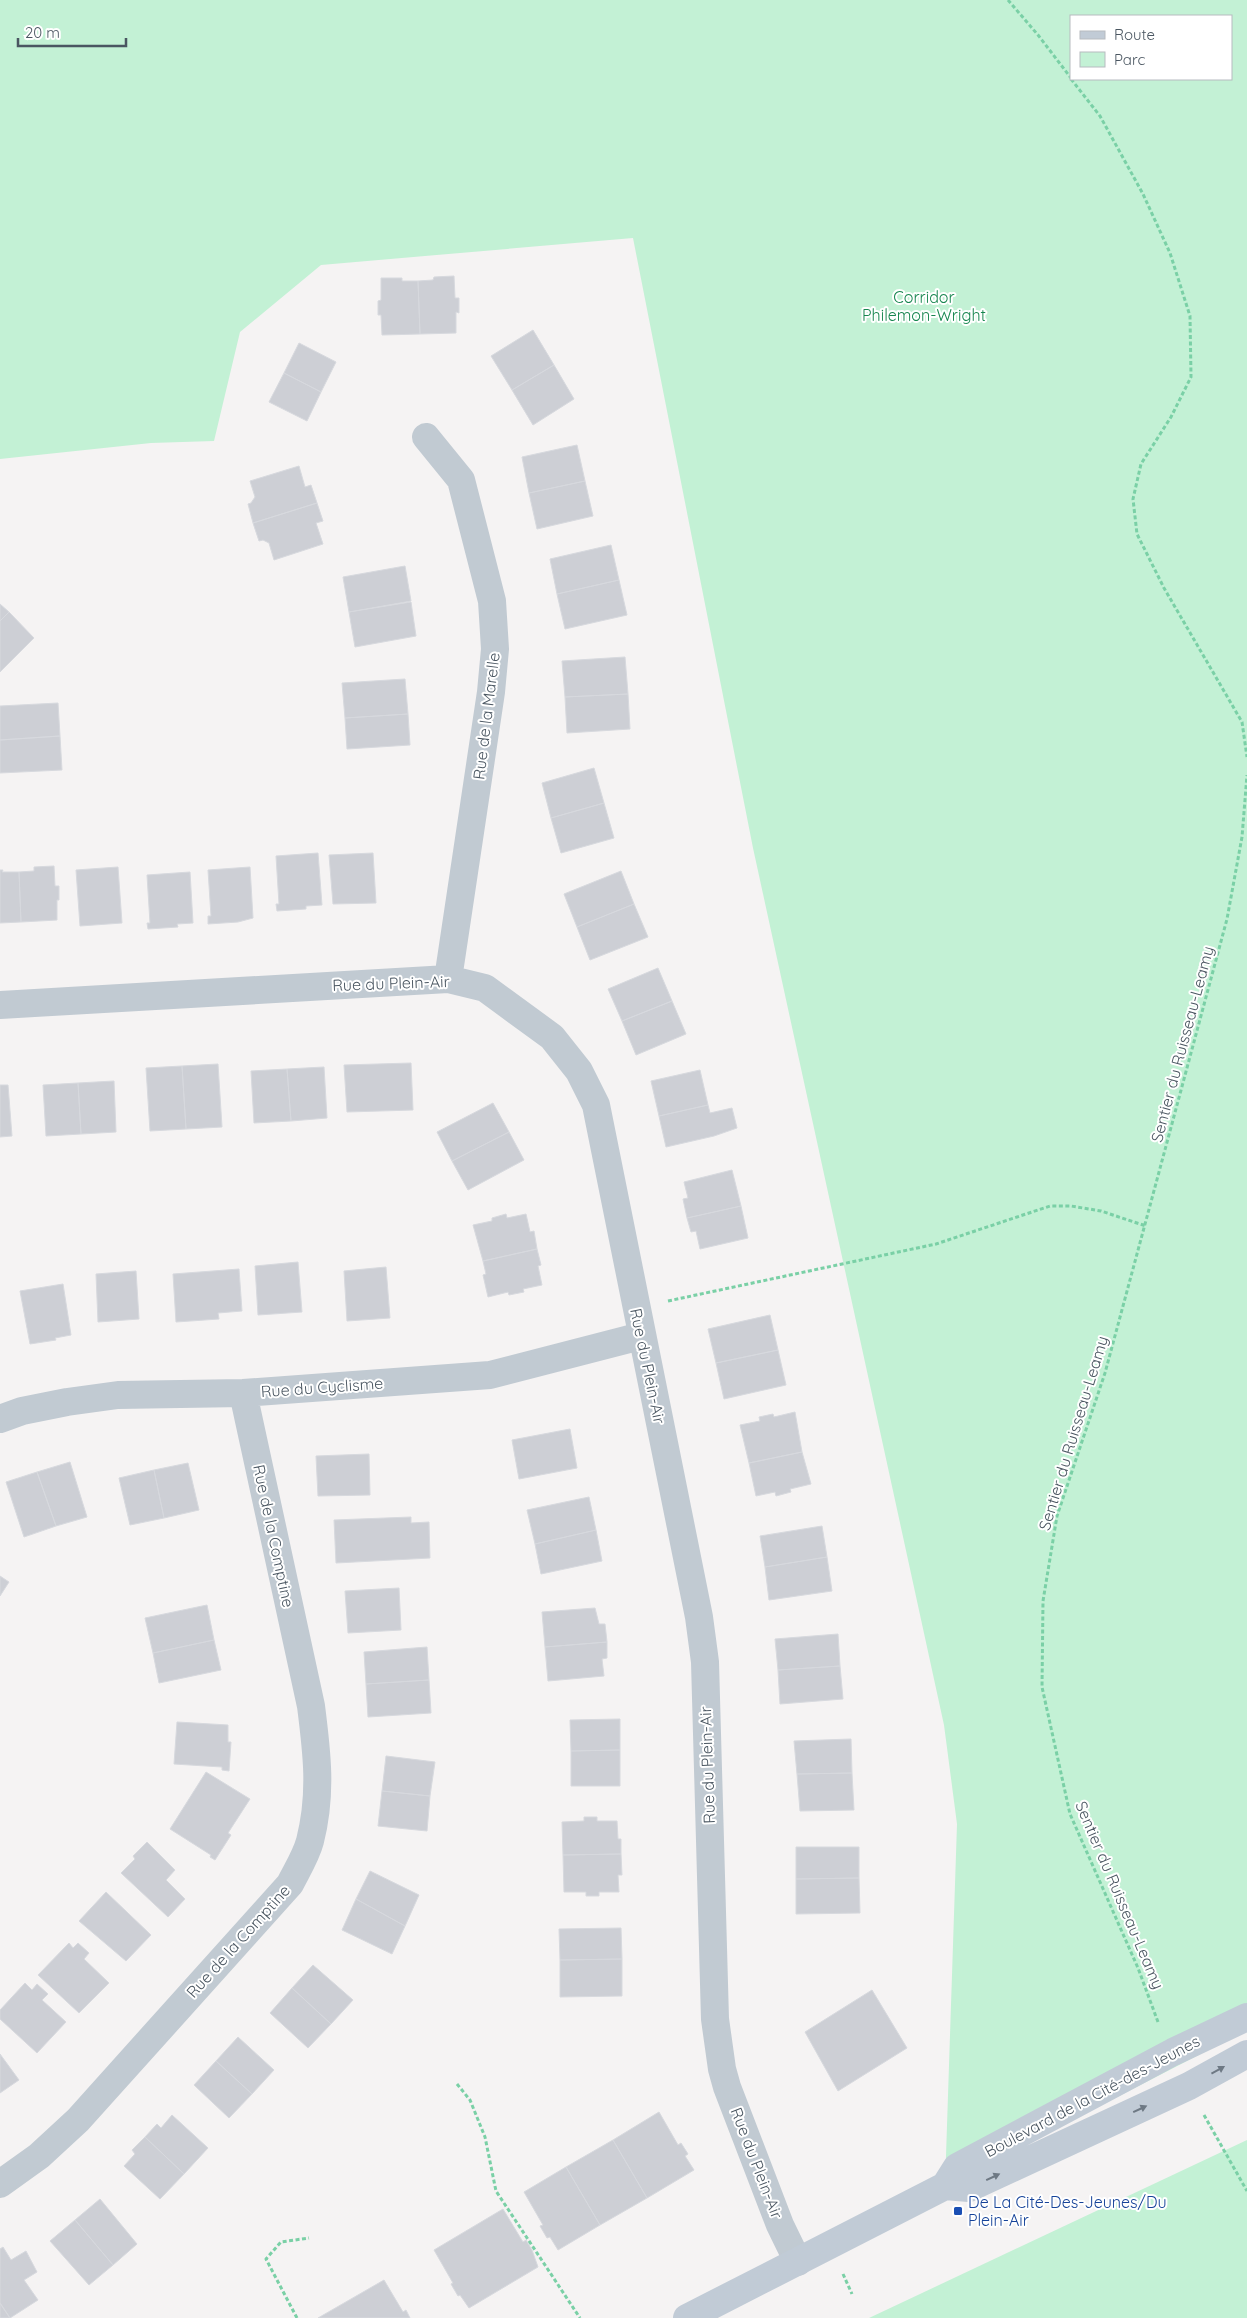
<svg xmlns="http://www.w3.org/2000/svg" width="1247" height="2318" viewBox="0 0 1247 2318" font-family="Quicksand,sans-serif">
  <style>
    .green { fill: #c3f1d5; fill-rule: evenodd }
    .building { fill: #cdcfd5; stroke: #d7d9de }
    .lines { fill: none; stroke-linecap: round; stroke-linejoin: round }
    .path { stroke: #7ad0a6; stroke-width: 3; stroke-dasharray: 4 2.5; stroke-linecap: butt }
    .street { stroke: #c1cad2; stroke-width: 28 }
    .secondary { stroke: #c1cbd6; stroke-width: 28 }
    .oneway { fill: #6e7984 }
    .transit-dot { fill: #1a4fb4; stroke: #fff; stroke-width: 2 }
    .labels { text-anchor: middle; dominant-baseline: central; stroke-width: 4; stroke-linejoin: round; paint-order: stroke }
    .park-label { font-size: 16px; fill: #17864f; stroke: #fff }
    .street-label { font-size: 16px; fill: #4a5661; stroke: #fff }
    .transit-label { font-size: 16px; fill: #164399; stroke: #fff; text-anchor: start }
  </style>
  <rect width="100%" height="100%" fill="#f5f3f3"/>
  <path class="green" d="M 0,0 L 1247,0 L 1247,2030 L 945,2186 L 957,1824 L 944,1725 L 753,848 L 633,238 L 321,265 L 240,332 L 214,441 L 151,443 L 0,459 ZM 1071,16 L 1231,16 L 1231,79 L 1071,79 Z
    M 1247,2140 L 1247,2318 L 869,2318 Z"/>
  <path class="building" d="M 454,276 L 455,298 L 459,298 L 459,313 L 456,312 L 456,333 L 420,334 L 418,281 L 433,280 L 434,277 Z
    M 381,278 L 402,278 L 402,281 L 418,281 L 420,334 L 382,335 L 381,315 L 378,315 L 378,301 L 381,300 Z
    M 533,330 L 554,365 L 512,390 L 491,356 Z
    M 299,343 L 336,362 L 321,392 L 284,373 Z
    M 554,365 L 574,399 L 533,425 L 512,390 Z
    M 284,373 L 321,392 L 307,421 L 269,402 Z
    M 577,445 L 585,481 L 529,493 L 522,457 Z
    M 299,466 L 305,487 L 311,485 L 317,503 L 253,523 L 248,504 L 251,503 L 255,497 L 250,481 Z
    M 585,481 L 593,516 L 537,529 L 529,493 Z
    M 317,503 L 323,521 L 316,523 L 323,544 L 274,560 L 269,543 L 263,540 L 259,541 L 253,523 Z
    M 611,545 L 619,580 L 557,594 L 550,559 Z
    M 405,566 L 411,601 L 349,612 L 343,577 Z
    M 619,580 L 627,615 L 565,629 L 557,594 Z
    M 411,602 L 416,636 L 355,647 L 349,612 Z
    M 0,604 L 9,612 L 0,621 Z
    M 9,612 L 34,638 L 0,672 L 0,621 Z
    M 625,657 L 628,694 L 565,697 L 562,661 Z
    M 405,679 L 408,714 L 345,718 L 342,683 Z
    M 628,694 L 630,729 L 567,733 L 565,697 Z
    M 58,703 L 60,736 L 0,740 L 0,706 Z
    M 408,714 L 410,745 L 347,749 L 345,718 Z
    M 60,736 L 62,770 L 0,773 L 0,740 Z
    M 594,768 L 604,803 L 551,818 L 542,783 Z
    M 604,803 L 614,838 L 561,853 L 551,818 Z
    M 318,853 L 322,905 L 306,906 L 306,909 L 277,911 L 276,904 L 279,904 L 276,856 Z
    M 373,853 L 376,903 L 333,904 L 329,855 Z
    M 54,866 L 55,886 L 59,886 L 59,900 L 57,900 L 57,920 L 21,922 L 19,872 L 34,871 L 34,867 Z
    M 118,867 L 122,923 L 80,926 L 76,870 Z
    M 250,867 L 253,918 L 238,922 L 208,924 L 208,916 L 211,916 L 208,870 Z
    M 0,870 L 3,870 L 2,872 L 19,872 L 21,922 L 0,923 Z
    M 621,871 L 634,904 L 577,927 L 564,894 Z
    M 190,872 L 193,923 L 177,924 L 178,927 L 148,929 L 147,923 L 150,923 L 147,875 Z
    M 634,904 L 648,937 L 590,960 L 577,927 Z
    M 658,968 L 672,1001 L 622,1021 L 608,989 Z
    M 672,1001 L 686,1034 L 636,1055 L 622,1021 Z
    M 411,1063 L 413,1110 L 347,1112 L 344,1065 Z
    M 218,1064 L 222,1127 L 186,1129 L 182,1066 Z
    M 182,1066 L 186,1129 L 150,1131 L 146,1068 Z
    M 324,1067 L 327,1118 L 291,1121 L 287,1069 Z
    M 287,1069 L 291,1121 L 254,1123 L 251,1071 Z
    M 700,1070 L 708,1105 L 659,1116 L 651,1081 Z
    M 114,1081 L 116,1132 L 81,1134 L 78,1083 Z
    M 78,1083 L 81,1134 L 46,1136 L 43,1085 Z
    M 0,1085 L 8,1085 L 12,1136 L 0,1137 Z
    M 493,1103 L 509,1132 L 452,1161 L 437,1132 Z
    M 708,1105 L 710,1113 L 732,1108 L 737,1128 L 714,1136 L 666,1147 L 659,1116 Z
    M 509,1132 L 524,1160 L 468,1190 L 452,1161 Z
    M 732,1170 L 741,1206 L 687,1218 L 683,1199 L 688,1198 L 684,1182 Z
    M 741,1206 L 748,1238 L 700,1249 L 696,1231 L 691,1232 L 687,1218 Z
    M 506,1214 L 507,1218 L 526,1214 L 530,1232 L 534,1231 L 537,1249 L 483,1261 L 473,1225 L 492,1221 L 492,1218 Z
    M 537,1249 L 541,1265 L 538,1266 L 542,1285 L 523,1289 L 524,1292 L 509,1295 L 508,1292 L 488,1297 L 483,1275 L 486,1274 L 483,1261 Z
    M 298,1262 L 302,1312 L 258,1315 L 255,1266 Z
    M 386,1267 L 390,1318 L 347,1321 L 344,1271 Z
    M 239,1269 L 242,1311 L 218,1313 L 219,1319 L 176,1322 L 173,1274 Z
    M 136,1271 L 139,1319 L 98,1322 L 96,1274 Z
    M 63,1284 L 71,1335 L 55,1338 L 56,1340 L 30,1344 L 20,1291 Z
    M 770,1315 L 778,1350 L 716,1363 L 708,1329 Z
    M 778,1350 L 786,1385 L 724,1399 L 716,1363 Z
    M 795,1412 L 802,1452 L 749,1463 L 740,1425 L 760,1421 L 759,1417 L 773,1414 L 774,1417 Z
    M 570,1429 L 577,1468 L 519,1479 L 512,1440 Z
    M 802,1452 L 811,1484 L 790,1489 L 791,1492 L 776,1496 L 775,1492 L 756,1496 L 749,1463 Z
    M 369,1454 L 370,1495 L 318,1496 L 316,1456 Z
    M 70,1462 L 87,1517 L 56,1526 L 37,1472 Z
    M 188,1463 L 199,1510 L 164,1518 L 154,1470 Z
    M 154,1470 L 164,1518 L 130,1525 L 119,1478 Z
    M 37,1472 L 56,1526 L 24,1537 L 6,1482 Z
    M 589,1497 L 596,1530 L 535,1544 L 527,1510 Z
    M 411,1517 L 411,1523 L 429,1522 L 430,1558 L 336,1563 L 334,1520 Z
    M 822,1526 L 827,1557 L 765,1567 L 760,1536 Z
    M 596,1530 L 602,1561 L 541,1574 L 535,1544 Z
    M 827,1557 L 832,1591 L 769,1600 L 765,1567 Z
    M 0,1576 L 9,1582 L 0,1596 Z
    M 399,1588 L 401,1630 L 348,1633 L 345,1591 Z
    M 207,1605 L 214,1640 L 153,1653 L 145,1618 Z
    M 595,1608 L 599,1624 L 605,1624 L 607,1642 L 545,1647 L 542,1612 Z
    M 838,1634 L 840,1666 L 778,1670 L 775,1639 Z
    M 214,1640 L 221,1670 L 159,1683 L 153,1653 Z
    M 607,1642 L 607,1658 L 602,1659 L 604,1676 L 548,1681 L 545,1647 Z
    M 427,1647 L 429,1680 L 366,1684 L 364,1652 Z
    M 840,1666 L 843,1699 L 780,1704 L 778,1670 Z
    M 429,1680 L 431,1713 L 368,1717 L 366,1684 Z
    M 620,1719 L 620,1750 L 571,1751 L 570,1720 Z
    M 177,1722 L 228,1725 L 228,1742 L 231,1742 L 229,1771 L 222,1770 L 222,1767 L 174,1764 Z
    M 851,1739 L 852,1773 L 797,1774 L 794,1741 Z
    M 620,1750 L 620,1786 L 571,1786 L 571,1751 Z
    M 386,1756 L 435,1762 L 430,1796 L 382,1791 Z
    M 206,1772 L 250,1799 L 228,1833 L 231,1835 L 215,1860 L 210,1857 L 211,1855 L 170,1829 Z
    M 852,1773 L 854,1810 L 800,1811 L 797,1774 Z
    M 382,1791 L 430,1796 L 427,1831 L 378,1826 Z
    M 584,1817 L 597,1817 L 597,1821 L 617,1821 L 618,1839 L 621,1839 L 621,1854 L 563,1855 L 562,1822 L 584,1821 Z
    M 147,1842 L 175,1870 L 166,1880 L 185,1899 L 168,1917 L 121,1873 L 135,1859 L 133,1856 Z
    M 796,1847 L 859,1847 L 859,1878 L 796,1879 Z
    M 621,1854 L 622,1875 L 618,1875 L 619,1892 L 599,1892 L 599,1896 L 586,1896 L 586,1892 L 564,1892 L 563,1855 Z
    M 370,1871 L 419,1895 L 405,1926 L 356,1899 Z
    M 859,1878 L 860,1913 L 796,1914 L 796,1879 Z
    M 106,1892 L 151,1935 L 126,1961 L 79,1921 Z
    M 356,1899 L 405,1926 L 392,1954 L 342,1930 Z
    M 621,1928 L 622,1959 L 560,1960 L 559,1929 Z
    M 69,1943 L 73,1948 L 78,1943 L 89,1953 L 84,1959 L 109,1983 L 79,2013 L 38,1975 Z
    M 622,1959 L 622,1996 L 560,1997 L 560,1960 Z
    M 313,1965 L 353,2000 L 331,2024 L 292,1988 Z
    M 25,1983 L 32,1990 L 37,1984 L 48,1994 L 42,2000 L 66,2022 L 37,2053 L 0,2019 L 0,2010 Z
    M 292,1988 L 331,2024 L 308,2048 L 270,2013 Z
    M 872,1990 L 907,2048 L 838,2091 L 805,2032 Z
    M 238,2037 L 274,2070 L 252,2094 L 216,2061 Z
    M 0,2054 L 19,2080 L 0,2093 Z
    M 216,2061 L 252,2094 L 229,2118 L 194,2085 Z
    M 659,2112 L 678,2145 L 681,2143 L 688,2154 L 685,2156 L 694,2170 L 647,2198 L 613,2140 Z
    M 172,2115 L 208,2148 L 184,2174 L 145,2137 L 157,2124 L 161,2128 Z
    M 145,2137 L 184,2174 L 160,2199 L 124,2166 L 135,2154 L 132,2150 Z
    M 613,2140 L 647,2198 L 600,2225 L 566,2167 Z
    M 566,2167 L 600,2225 L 558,2250 L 550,2237 L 547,2238 L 540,2226 L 543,2225 L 524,2192 Z
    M 100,2199 L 137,2244 L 113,2265 L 75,2220 Z
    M 503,2209 L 523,2242 L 526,2240 L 532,2250 L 538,2267 L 469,2308 L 460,2295 L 458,2296 L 451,2284 L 453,2283 L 434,2250 Z
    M 75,2220 L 113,2265 L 89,2285 L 50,2241 Z
    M 3,2247 L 11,2260 L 26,2251 L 37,2272 L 24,2280 L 38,2300 L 10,2318 L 0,2303 L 0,2249 Z
    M 384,2280 L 403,2312 L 406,2310 L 410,2318 L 318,2318 Z
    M 0,2303 L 10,2318 L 0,2318 Z"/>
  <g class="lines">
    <path class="path" d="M 1008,0 L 1038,35 L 1071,78
      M 1071,79 L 1100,116 L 1143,194 L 1170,253 L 1190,316 L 1191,377 L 1171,417 L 1141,464 L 1133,499 L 1137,534 L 1164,588 L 1242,722 L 1247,757
      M 668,1301 L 936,1244 L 1050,1206 L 1071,1206 L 1101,1211 L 1146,1226
      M 1158,2022 L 1138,1968 L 1070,1814 L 1042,1687 L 1043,1601 L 1057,1516 L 1105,1373 L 1227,919 L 1242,837 L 1247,775
      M 457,2084 L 470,2100 L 485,2137 L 496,2191 L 580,2318
      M 1204,2115 L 1247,2191
      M 843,2274 L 852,2294
      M 297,2318 L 266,2259 L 281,2242 L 309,2238"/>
    <path class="street" d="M 426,437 L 461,480 L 492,601 L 495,649 L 491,692 L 448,979
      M 0,1005 L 448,979 L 485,988 L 552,1037 L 579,1071 L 596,1105 L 699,1617 L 705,1662 L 715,2019 L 722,2069 L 727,2087 L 780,2225 L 798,2262
      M 0,1419 L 22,1411 L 67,1402 L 118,1395 L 243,1393 L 490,1375 L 641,1336
      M 0,2184 L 39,2156 L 78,2120 L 290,1884 C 297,1870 306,1856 310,1841 C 322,1794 317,1753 311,1706 L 243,1393"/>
    <path class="secondary" d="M 1247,2017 L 1173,2052 L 957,2167 L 945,2186 L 969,2188 L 1189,2086 L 1247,2054
      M 687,2318 L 945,2186"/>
  </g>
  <defs><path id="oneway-solid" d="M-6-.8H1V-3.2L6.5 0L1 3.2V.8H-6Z" transform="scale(1.25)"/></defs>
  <g class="oneway">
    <use href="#oneway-solid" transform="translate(1218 2070) rotate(-29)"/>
    <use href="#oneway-solid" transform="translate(1140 2109) rotate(-25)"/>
    <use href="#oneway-solid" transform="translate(993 2177) rotate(-25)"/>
  </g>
  <rect class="transit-dot" x="953" y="2206" width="10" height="10" rx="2.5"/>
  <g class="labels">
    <g class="park-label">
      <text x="924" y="297">Corridor<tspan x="924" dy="18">Philemon-Wright</tspan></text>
    </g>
    <g class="street-label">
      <text transform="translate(486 716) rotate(-83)">Rue de la Marelle</text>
      <text transform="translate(391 983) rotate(-2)">Rue du Plein-Air</text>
      <text transform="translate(1182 1044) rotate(-75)">Sentier du Ruisseau-Leamy</text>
      <text transform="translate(648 1366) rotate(78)">Rue du Plein-Air</text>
      <text transform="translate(322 1387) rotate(-4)">Rue du Cyclisme</text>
      <text transform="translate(1073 1433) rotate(-73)">Sentier du Ruisseau-Leamy</text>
      <text transform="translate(274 1536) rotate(78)">Rue de la Comptine</text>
      <text transform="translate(707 1765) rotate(-92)">Rue du Plein-Air</text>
      <text transform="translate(1120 1895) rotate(67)">Sentier du Ruisseau-Leamy</text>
      <text transform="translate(238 1941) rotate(-48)">Rue de la Comptine</text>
      <text transform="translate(1092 2096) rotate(-28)">Boulevard de la Cité-des-Jeunes</text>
      <text transform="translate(757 2163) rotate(69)">Rue du Plein-Air</text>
    </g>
    <g class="transit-label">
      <text x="968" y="2202">De La Cité-Des-Jeunes/Du<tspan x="968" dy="18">Plein-Air</tspan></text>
    </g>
  </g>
  <rect x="1070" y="15" width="162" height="65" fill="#ffffff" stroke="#b7bbc0"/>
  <rect x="1080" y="31" width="25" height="8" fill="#c1cbd6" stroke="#b7bbc0"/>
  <text x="1114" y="40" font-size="15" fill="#4a5661">Route</text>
  <rect x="1080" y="52" width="25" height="15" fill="#c3f1d5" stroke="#b7bbc0"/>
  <text x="1114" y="65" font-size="15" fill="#4a5661">Parc</text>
  <path d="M18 38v8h108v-8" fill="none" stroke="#4a5661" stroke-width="2.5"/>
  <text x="25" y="38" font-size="15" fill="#4a5661" stroke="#ffffff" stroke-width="4" paint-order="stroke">20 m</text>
</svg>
